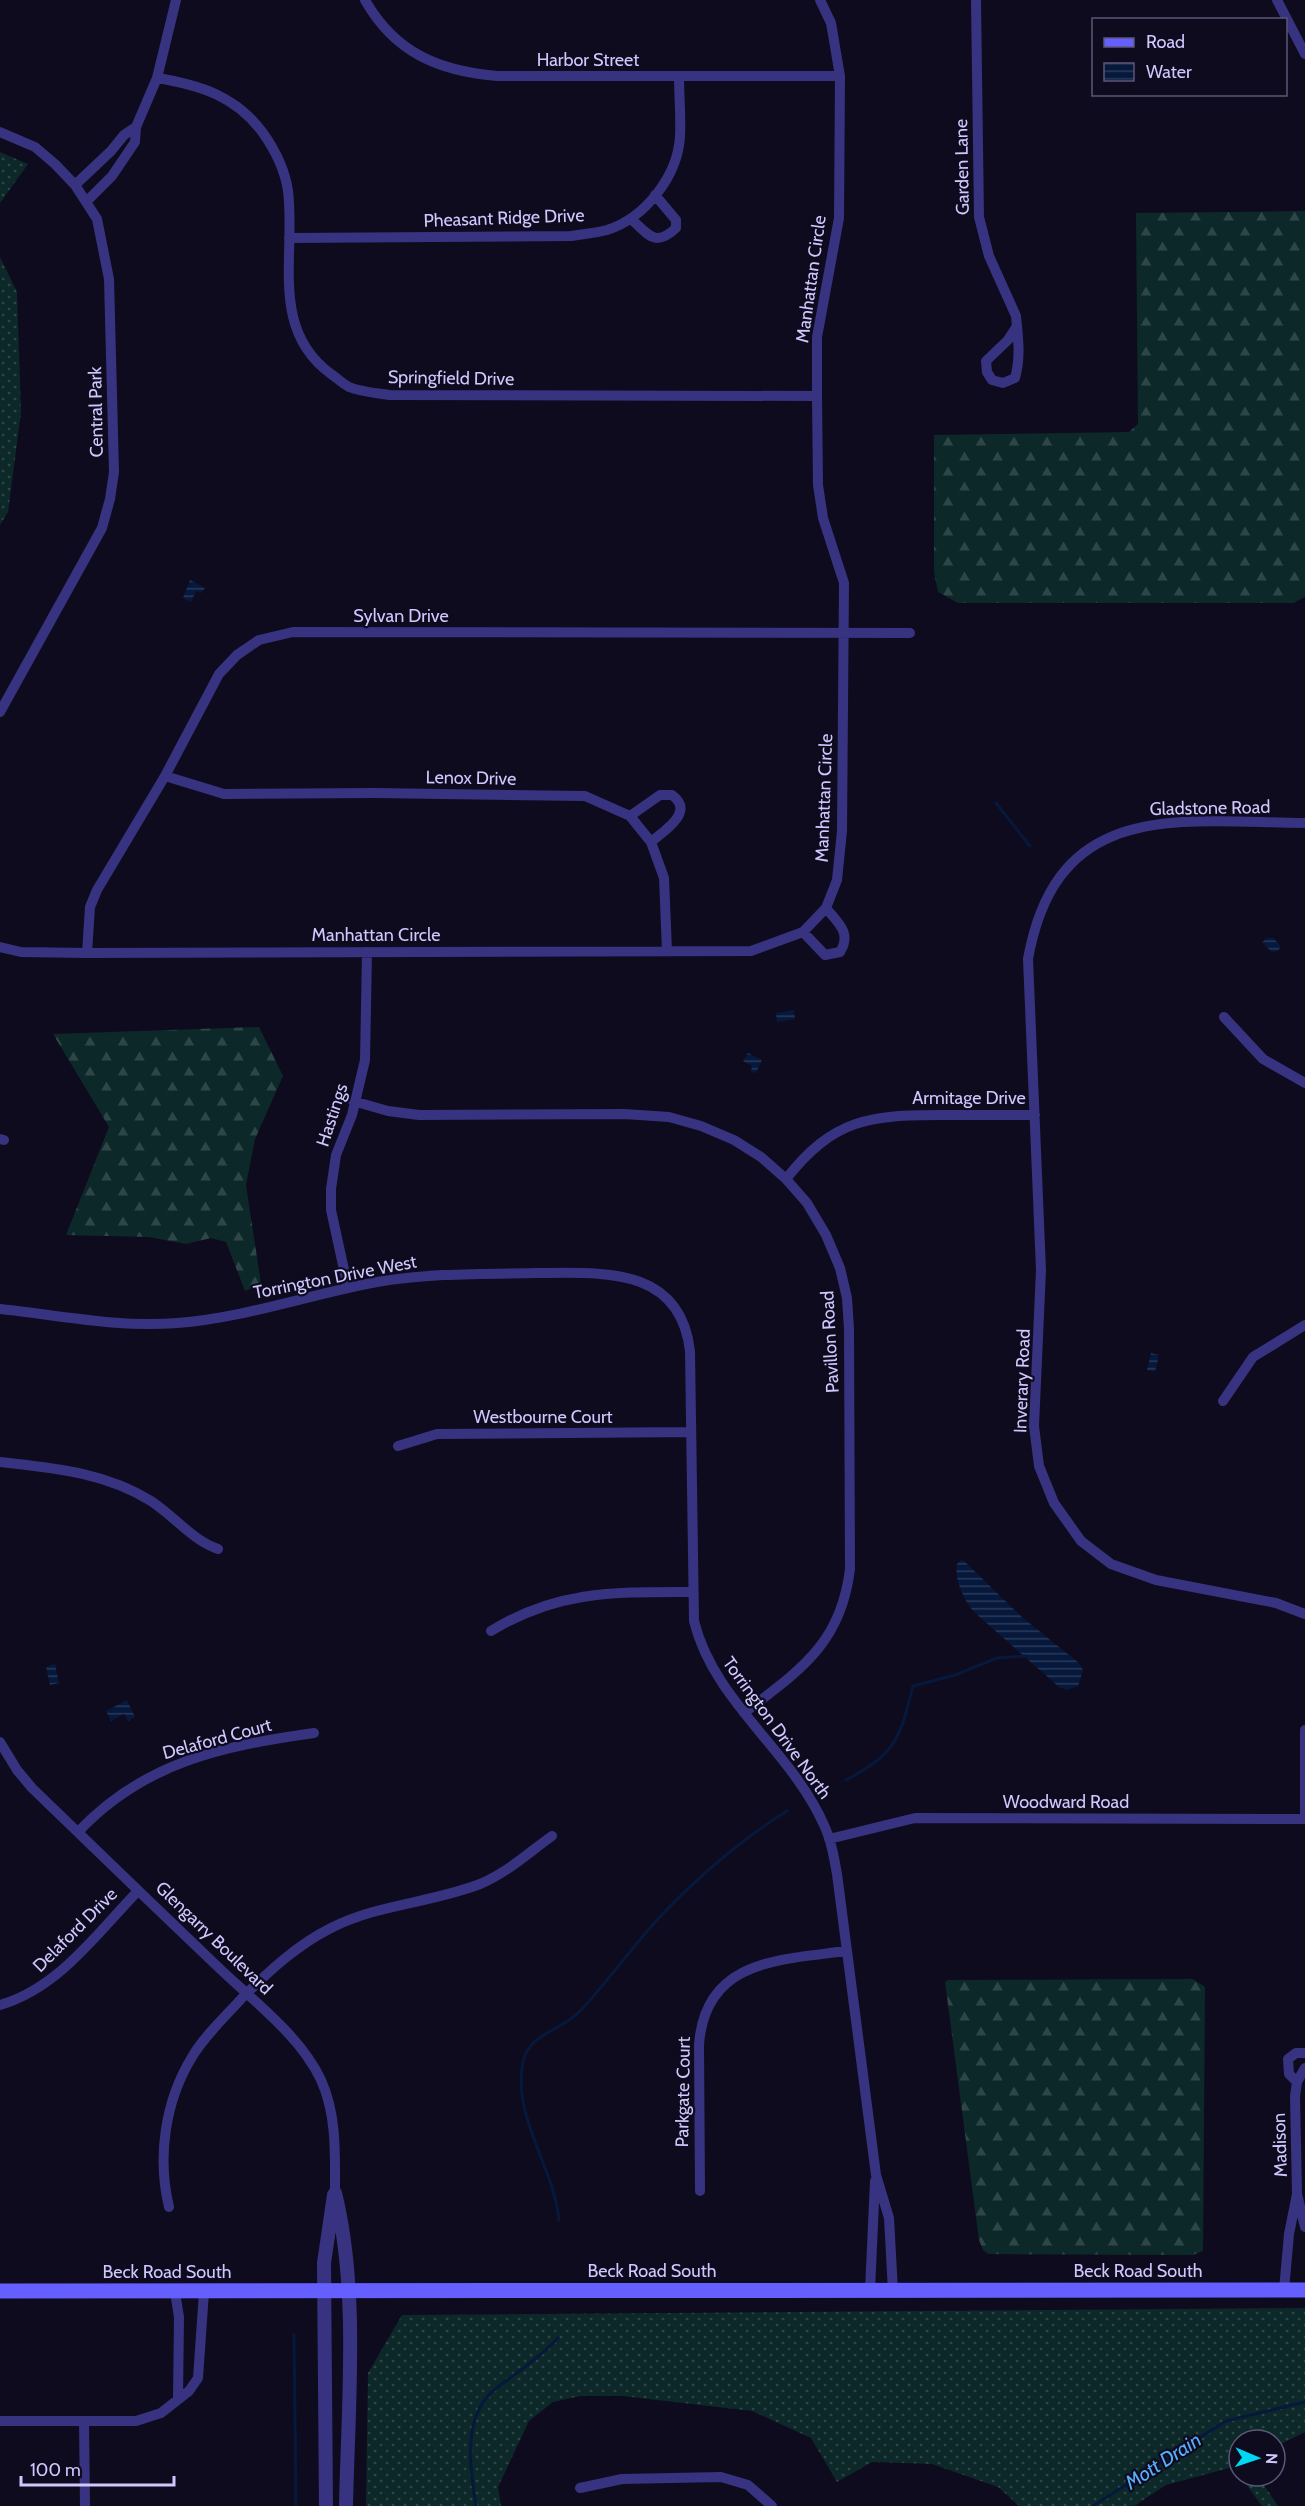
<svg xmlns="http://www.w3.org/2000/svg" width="1305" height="2506" viewBox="0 0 1305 2506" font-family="Cabin,sans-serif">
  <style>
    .grass { fill: url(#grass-dots) }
    .forest { fill: url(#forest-firs) }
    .water { fill: url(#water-rules) }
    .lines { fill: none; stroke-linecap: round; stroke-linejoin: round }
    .stream { stroke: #06193c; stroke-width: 3 }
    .minor { stroke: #373380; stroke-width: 10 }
    .tertiary { stroke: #373380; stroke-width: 14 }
    .secondary { stroke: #655fff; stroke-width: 15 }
    .labels { text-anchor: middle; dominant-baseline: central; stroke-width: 4.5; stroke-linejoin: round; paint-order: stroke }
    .street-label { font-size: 18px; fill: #cfc8ff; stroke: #0e0b1e }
    .water-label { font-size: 20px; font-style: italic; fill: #56aeff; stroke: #0e0b1e }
  </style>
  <defs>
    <pattern id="grass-dots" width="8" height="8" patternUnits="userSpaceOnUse" patternTransform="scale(1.5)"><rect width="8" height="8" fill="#0d2828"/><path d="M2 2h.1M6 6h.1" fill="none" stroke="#2f4648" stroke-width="1.8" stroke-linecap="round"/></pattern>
    <pattern id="forest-firs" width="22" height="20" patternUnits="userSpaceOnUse" patternTransform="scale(1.5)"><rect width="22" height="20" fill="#0d2828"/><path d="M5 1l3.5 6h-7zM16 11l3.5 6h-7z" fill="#2f4648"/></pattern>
    <pattern id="water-rules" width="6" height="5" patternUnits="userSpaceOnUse" patternTransform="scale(1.5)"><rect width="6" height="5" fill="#06193c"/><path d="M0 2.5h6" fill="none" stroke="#293959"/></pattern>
  </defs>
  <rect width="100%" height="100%" fill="#0e0b1e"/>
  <path class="grass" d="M 0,152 L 28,164 L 0,203 Z
    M 0,257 L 17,292 L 21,412 L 8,512 L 0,525 Z
    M 1305,2308 L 1305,2432 L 1275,2447 L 1275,2440 L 1239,2440 L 1239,2474 L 1233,2467 L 1166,2485 L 1134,2506 L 1019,2506 L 998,2487 L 932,2464 L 872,2462 L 837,2482 L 811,2438 L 752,2411 L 623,2396 L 580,2396 L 553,2402 L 529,2421 L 498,2487 L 501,2506 L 366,2506 L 368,2373 L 402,2315 Z
    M 1240,2476 L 1258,2476 L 1278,2506 L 1262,2506 Z"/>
  <path class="forest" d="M 1305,211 L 1305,597 L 1293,603 L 958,603 L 938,592 L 934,572 L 934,435 L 1129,432 L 1138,424 L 1136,213 Z
    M 259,1027 L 283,1076 L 255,1139 L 246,1185 L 261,1284 L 245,1291 L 226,1242 L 211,1238 L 186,1244 L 149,1237 L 66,1235 L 109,1127 L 53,1034 Z
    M 1193,1979 L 1205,1987 L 1203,2251 L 1193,2255 L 988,2254 L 983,2250 L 979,2240 L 945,1982 L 948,1980 Z"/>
  <path class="water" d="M 190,580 L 205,588 L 201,593 L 196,591 L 191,602 L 183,598 Z
    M 1266,938 L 1273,938 L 1280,945 L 1279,951 L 1272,952 L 1262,943 Z
    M 794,1010 L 795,1019 L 777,1022 L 776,1013 Z
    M 748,1053 L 762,1060 L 756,1073 L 751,1072 L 752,1066 L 743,1061 Z
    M 1151,1353 L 1159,1355 L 1155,1372 L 1147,1370 Z
    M 962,1559 L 1023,1618 L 1079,1663 L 1083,1670 L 1078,1686 L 1067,1690 L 1059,1687 L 974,1612 C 964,1600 954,1580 957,1564 Z
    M 55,1664 L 59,1683 L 50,1685 L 46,1667 Z
    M 127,1700 L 135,1717 L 128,1721 L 124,1714 L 111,1721 L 106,1711 Z"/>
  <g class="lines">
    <path class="stream" d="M 996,803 L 1030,846
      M 846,1780 C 896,1754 900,1738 913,1686 L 955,1675 L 997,1658 L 1026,1656
      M 559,2220 C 554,2167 512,2117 523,2062 C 529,2033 561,2031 579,2012 C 602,1988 621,1962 643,1936 C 680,1892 738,1841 787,1811
      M 294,2335 L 296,2506
      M 476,2506 C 470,2470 462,2418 493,2391 C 515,2373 539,2359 558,2338
      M 1093,2506 L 1226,2421 L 1305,2402"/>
    <path class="minor" d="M 365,0 C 395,53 439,71 497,76 L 840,76
      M 976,0 L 979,217 L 989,256 L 1016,316 C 1018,337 1021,357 1015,378 L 1003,383 L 992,380 L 987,372 L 986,361 L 1008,340 L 1017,326
      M 1277,0 L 1305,54
      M 157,78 C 200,85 236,96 263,133 C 275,150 285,170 288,191 C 296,255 269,329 331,374 C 337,378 343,384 349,387 C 361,392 377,393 390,395 L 817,396
      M 0,132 L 35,147 L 55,164 L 75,185 L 97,219 L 109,279 L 114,472 L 110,499 L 102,528 L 0,712
      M 75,185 L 111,151 L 124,135 L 136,127
      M 86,202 L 112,176 L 135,142 L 136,127 L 157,78 L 176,0
      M 631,219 C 648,234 655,248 676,228 L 676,220 L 655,195
      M 289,238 L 571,236 C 583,234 596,233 607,230 C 645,218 678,176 680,136 C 681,116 679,96 679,76
      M 165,776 L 224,794 L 375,793 L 585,796 L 630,816 L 651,842 L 664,878 L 667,951
      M 630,816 L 660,795 L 672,795 C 695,812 665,830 651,842
      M 1305,823 C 1178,822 1057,798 1028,959 L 1041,1270 L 1034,1426 L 1039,1466 L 1054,1503 L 1081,1541 L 1111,1564 L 1156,1580 L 1276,1603 L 1305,1614
      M 803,932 L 825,955 L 840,952 C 852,933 838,923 826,908
      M 0,947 L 21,952 L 87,953 L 751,951 L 803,932 L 826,908 L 837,880 L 842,831 L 844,583 L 823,518 L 818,485 L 817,396 L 817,337 L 839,218 L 840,76 L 831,23 L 820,0
      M 87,953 L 90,907 L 97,890 L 165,776 L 219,674 L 237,655 L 259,640 L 293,632 L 910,633
      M 1224,1017 L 1263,1059 L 1305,1083
      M 353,1101 L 388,1111 L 419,1115 L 624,1114 L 669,1117 L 701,1126 L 734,1140 L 761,1157 L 786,1179 L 807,1203 L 826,1235 L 840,1268 L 847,1298 L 849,1329 L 850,1569 C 841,1644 800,1670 744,1713
      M 0,1139 L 4,1140
      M 786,1179 C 834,1118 870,1115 943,1115 C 974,1115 1004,1115 1035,1115
      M 348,1288 L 331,1210 L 331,1189 L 336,1155 L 352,1115 L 365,1060 L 367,952
      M 0,1309 C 57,1315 119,1328 177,1323 C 244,1318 311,1294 377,1282 C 430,1273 483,1274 536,1273 C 601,1273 680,1265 690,1351 L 694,1621 C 714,1702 791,1750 824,1825 C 831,1840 834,1857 837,1874 L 876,2175 L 889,2218 L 893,2291
      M 1223,1401 L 1253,1357 L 1305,1325
      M 398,1446 L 437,1434 L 691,1432
      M 0,1462 C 53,1468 105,1472 151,1501 C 174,1516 192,1540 218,1549
      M 491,1631 C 558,1590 616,1592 692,1592
      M 0,1742 L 17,1770 L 32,1788 C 94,1848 155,1907 217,1966 C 252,2000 300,2035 321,2080 C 337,2115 335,2155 335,2193
      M 78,1832 C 144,1762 222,1746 314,1733
      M 829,1839 L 915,1818 L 1305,1819 L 1305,1730
      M 0,2005 C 59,1988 97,1933 138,1891
      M 1297,2082 L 1289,2074 L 1288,2059 L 1296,2053 L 1305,2053
      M 700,2191 L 699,2045 C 705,1959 780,1960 846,1951
      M 1297,2194 L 1295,2096 L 1297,2082 L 1305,2068
      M 169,2207 C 157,2157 165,2101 192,2057 C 205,2035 225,2017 242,1998 C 269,1971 297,1945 331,1928 C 378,1904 431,1903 480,1884 C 507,1873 528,1853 552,1836
      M 870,2290 L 875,2181
      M 1284,2290 L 1289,2234 L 1297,2194 L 1305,2227
      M 175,2292 L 179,2317 L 178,2398
      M 0,2421 L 136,2421 L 161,2413 L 189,2391 L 198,2378 L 204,2292
      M 84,2421 L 85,2506
      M 580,2488 L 622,2479 L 721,2477 L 748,2485 L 772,2506"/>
    <path class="tertiary" d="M 335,2193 C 359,2290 348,2406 346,2506
      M 326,2506 L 324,2263 L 334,2195"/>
    <path class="secondary" d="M 0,2291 L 1305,2290"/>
  </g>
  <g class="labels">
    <g class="street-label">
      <text x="588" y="60">Harbor Street</text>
      <text transform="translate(962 167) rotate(-91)">Garden Lane</text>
      <text transform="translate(504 218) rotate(-2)">Pheasant Ridge Drive</text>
      <text transform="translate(811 279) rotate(-82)">Manhattan Circle</text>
      <text transform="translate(451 378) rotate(1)">Springfield Drive</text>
      <text transform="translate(96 412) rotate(-91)">Central Park</text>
      <text x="401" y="616">Sylvan Drive</text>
      <text transform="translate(471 778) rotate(1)">Lenox Drive</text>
      <text transform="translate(824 798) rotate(-88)">Manhattan Circle</text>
      <text transform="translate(1210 808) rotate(-1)">Gladstone Road</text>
      <text x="376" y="935">Manhattan Circle</text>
      <text x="969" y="1098">Armitage Drive</text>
      <text transform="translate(332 1115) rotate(-72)">Hastings</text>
      <text transform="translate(335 1277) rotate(-11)">Torrington Drive West</text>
      <text transform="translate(830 1342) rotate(-93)">Pavillon Road</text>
      <text transform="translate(1022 1381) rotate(-88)">Inverary Road</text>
      <text x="543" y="1417">Westbourne Court</text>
      <text transform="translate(777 1728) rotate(54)">Torrington Drive North</text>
      <text transform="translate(217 1739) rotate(-15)">Delaford Court</text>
      <text x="1066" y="1802">Woodward Road</text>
      <text transform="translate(75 1930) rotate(-45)">Delaford Drive</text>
      <text transform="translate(214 1938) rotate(44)">Glengarry Boulevard</text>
      <text transform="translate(683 2092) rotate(-89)">Parkgate Court</text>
      <text transform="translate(1280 2145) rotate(-92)">Madison</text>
      <text x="652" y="2271">Beck Road South</text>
      <text x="1138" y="2271">Beck Road South</text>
      <text x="167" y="2272">Beck Road South</text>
    </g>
    <g class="water-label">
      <text transform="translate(1163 2461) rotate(-33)">Mott Drain</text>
    </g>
  </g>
  <rect x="1092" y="18" width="195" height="78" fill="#0e0b1e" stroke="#5b5778" stroke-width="1.5"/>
  <rect x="1104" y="38" width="30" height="9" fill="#655fff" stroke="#5b5778" stroke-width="1.5"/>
  <text x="1146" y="48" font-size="18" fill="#cfc8ff">Road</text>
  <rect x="1104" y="63" width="30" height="18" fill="url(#water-rules)" stroke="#5b5778" stroke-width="1.5"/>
  <text x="1146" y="78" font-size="18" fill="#cfc8ff">Water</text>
  <g transform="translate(1257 2458) rotate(92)"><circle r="28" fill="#0e0b1e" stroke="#5b5778" stroke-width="1.5"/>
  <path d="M0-4.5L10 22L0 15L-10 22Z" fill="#00d7f3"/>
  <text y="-9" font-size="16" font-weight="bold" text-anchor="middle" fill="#cfc8ff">N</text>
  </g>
  <path d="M21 2476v9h153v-9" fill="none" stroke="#cfc8ff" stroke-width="3"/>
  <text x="30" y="2476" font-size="18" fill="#cfc8ff" stroke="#0e0b1e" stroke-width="4.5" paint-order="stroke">100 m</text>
</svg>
